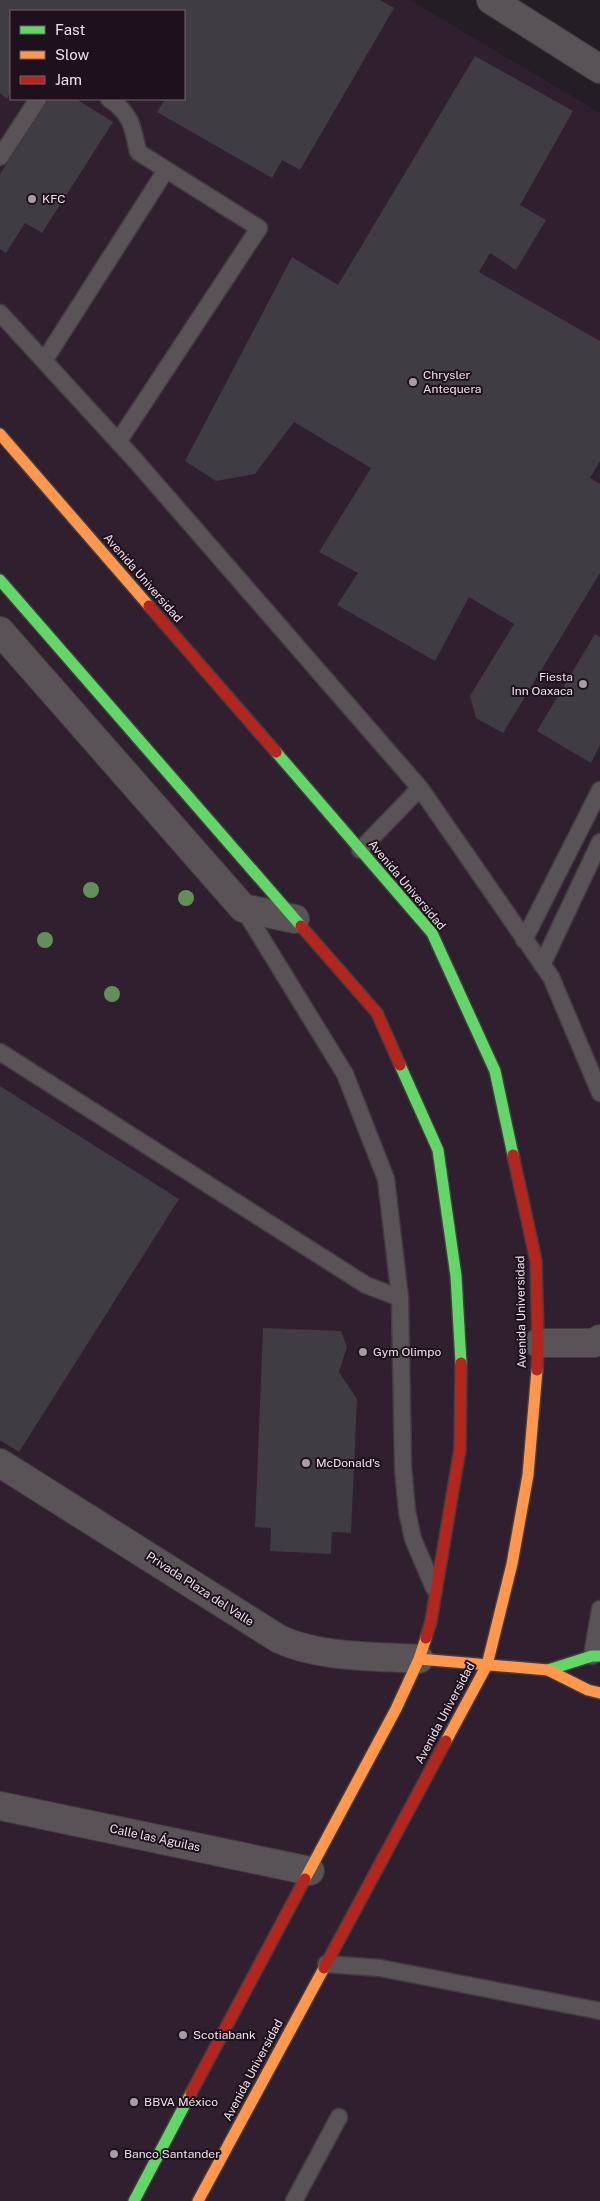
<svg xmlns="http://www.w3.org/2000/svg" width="600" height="2201" viewBox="0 0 600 2201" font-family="'Public Sans',sans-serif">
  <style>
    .built { fill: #301f2f; fill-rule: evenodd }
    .building { fill: #403c43 }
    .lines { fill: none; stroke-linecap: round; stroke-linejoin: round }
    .lane-casing { stroke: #423c41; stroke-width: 19 }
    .street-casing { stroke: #423c41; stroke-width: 30 }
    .fast-casing { stroke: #423c41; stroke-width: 14 }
    .slow-casing { stroke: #423c41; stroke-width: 14 }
    .jam-casing { stroke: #423c41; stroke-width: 14 }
    .lane { stroke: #595358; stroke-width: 16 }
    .street { stroke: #595358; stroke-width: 28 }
    .fast { stroke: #63d668; stroke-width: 11 }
    .slow { stroke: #ff974d; stroke-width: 11 }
    .jam { stroke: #b3261e; stroke-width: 11 }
    .tree { fill: #658f58 }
    .poi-dot { fill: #a69da5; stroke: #1e111d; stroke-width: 2 }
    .labels { text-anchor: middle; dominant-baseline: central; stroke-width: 4; stroke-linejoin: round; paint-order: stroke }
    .poi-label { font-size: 12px; fill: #ece2eb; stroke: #1e111d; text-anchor: start }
    .street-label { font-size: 12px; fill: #ece2eb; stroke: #1e111d }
  </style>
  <rect width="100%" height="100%" fill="#241e24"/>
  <path class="built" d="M 0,0 L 410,0 L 600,113 L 600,2201 L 0,2201 ZM 11,11 L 184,11 L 184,99 L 11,99 Z"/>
  <path class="building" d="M 0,0 L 380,0 L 394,8 L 300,170 L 282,160 L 272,178 L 157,112 L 165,99 L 184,99 L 184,11 L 11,11 L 11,91 L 7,99 L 0,93 Z
    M 475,56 L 573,111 L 520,205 L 546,220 L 516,270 L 490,253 L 479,272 L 600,341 L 600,461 L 590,478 L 600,484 L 600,573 L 503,733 L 476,718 L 470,696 L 514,624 L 469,597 L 435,661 L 337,605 L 358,573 L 319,552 L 371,468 L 294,422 L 255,474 L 216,481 L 185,461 L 292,257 L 338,285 Z
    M 48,99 L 76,99 L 113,122 L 42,233 L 25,223 L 6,253 L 0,249 L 0,174 Z
    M 595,634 L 600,637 L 600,745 L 591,763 L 537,731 Z
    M 0,1086 L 179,1199 L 19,1452 L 0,1440 Z
    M 263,1328 L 341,1331 L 347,1347 L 339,1372 L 357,1399 L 351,1533 L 332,1532 L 331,1554 L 270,1551 L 271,1528 L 255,1527 Z"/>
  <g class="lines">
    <defs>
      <path id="lane" d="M 109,99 C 131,113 133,127 138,152 L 259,228 L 118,442
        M 0,157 L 38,99
        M 0,313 L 135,460 L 420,788 L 551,977 L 600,1093
        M 44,361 L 166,170
        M 360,850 L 420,788
        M 243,908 L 345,1074 L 386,1179 L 400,1298
        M 524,940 L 600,790
        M 542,965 L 600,842
        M 0,1052 L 366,1285 L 400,1298 L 403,1467 L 407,1511 L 413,1539 L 434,1588
        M 592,1656 L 600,1609
        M 326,1964 L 380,1968 L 600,2011
        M 294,2201 L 339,2117"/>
      <path id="street" d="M 491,0 L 600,69
        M 0,631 L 243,908 L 295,919
        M 538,1343 L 594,1343 L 600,1339
        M 0,1463 L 279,1639 C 320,1658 374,1656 419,1659
        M 0,1806 L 310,1871"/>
      <path id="fast" d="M 0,580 L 301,926
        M 276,752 L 432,933 L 495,1071 L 513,1155
        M 400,1065 L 438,1150 L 456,1276 L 461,1363
        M 548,1670 L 592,1656 L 600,1656
        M 134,2201 L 191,2093"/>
      <path id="slow" d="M 0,434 L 149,606
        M 419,1659 L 548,1670 L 588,1690 L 600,1693
        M 446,1741 L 487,1665 L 512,1564 L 528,1475 L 537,1370
        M 305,1879 L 396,1709 L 419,1659 L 426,1638
        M 198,2201 L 324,1968"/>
      <path id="jam" d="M 149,606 L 276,752
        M 301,926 L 377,1013 L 400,1065
        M 513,1155 L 536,1261 L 538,1343 L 537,1370
        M 426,1638 L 431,1621 L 460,1449 L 461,1363
        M 324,1968 L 446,1741
        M 191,2093 L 305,1879"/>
    </defs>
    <use href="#lane" class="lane-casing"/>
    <use href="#street" class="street-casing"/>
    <use href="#fast" class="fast-casing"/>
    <use href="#slow" class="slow-casing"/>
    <use href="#jam" class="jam-casing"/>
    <use href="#lane" class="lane"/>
    <use href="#street" class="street"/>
    <use href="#fast" class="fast"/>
    <use href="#slow" class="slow"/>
    <use href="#jam" class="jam"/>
  </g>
  <g class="tree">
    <circle cx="91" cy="890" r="8"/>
    <circle cx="186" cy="898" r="8"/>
    <circle cx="45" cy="940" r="8"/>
    <circle cx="112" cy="994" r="8"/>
  </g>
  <g class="poi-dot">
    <circle cx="32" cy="199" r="5"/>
    <circle cx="413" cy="382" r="5"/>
    <circle cx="583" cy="684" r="5"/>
    <circle cx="363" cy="1352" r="5"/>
    <circle cx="306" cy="1463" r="5"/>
    <circle cx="183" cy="2035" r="5"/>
    <circle cx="134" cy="2102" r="5"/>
    <circle cx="114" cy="2154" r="5"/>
  </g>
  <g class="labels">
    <g class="poi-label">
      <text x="42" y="199">KFC</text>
      <text x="423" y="375">Chrysler<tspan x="423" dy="14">Antequera</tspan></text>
      <text x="573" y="677" text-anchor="end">Fiesta<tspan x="573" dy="14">Inn Oaxaca</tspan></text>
      <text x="373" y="1352">Gym Olimpo</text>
      <text x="316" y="1463">McDonald's</text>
      <text x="193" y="2035">Scotiabank</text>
      <text x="144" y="2102">BBVA México</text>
      <text x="124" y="2154">Banco Santander</text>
    </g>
    <g class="street-label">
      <text transform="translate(143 578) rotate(49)">Avenida Universidad</text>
      <text transform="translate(407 885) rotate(50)">Avenida Universidad</text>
      <text transform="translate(521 1312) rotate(-91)">Avenida Universidad</text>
      <text transform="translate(200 1589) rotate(33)">Privada Plaza del Valle</text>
      <text transform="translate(445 1713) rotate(-62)">Avenida Universidad</text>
      <text transform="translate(155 1838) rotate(12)">Calle las Águilas</text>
      <text transform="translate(253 2070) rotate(-62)">Avenida Universidad</text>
    </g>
  </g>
  <rect x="10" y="10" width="175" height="90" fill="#1e111d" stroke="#70656f"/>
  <rect x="20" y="26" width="25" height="8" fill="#63d668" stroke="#70656f"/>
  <text x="55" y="35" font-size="15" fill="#ece2eb">Fast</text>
  <rect x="20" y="51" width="25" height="8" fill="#ff974d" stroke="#70656f"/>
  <text x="55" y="60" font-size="15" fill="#ece2eb">Slow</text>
  <rect x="20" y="76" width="25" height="8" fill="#b3261e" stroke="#70656f"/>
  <text x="55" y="85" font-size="15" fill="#ece2eb">Jam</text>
</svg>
